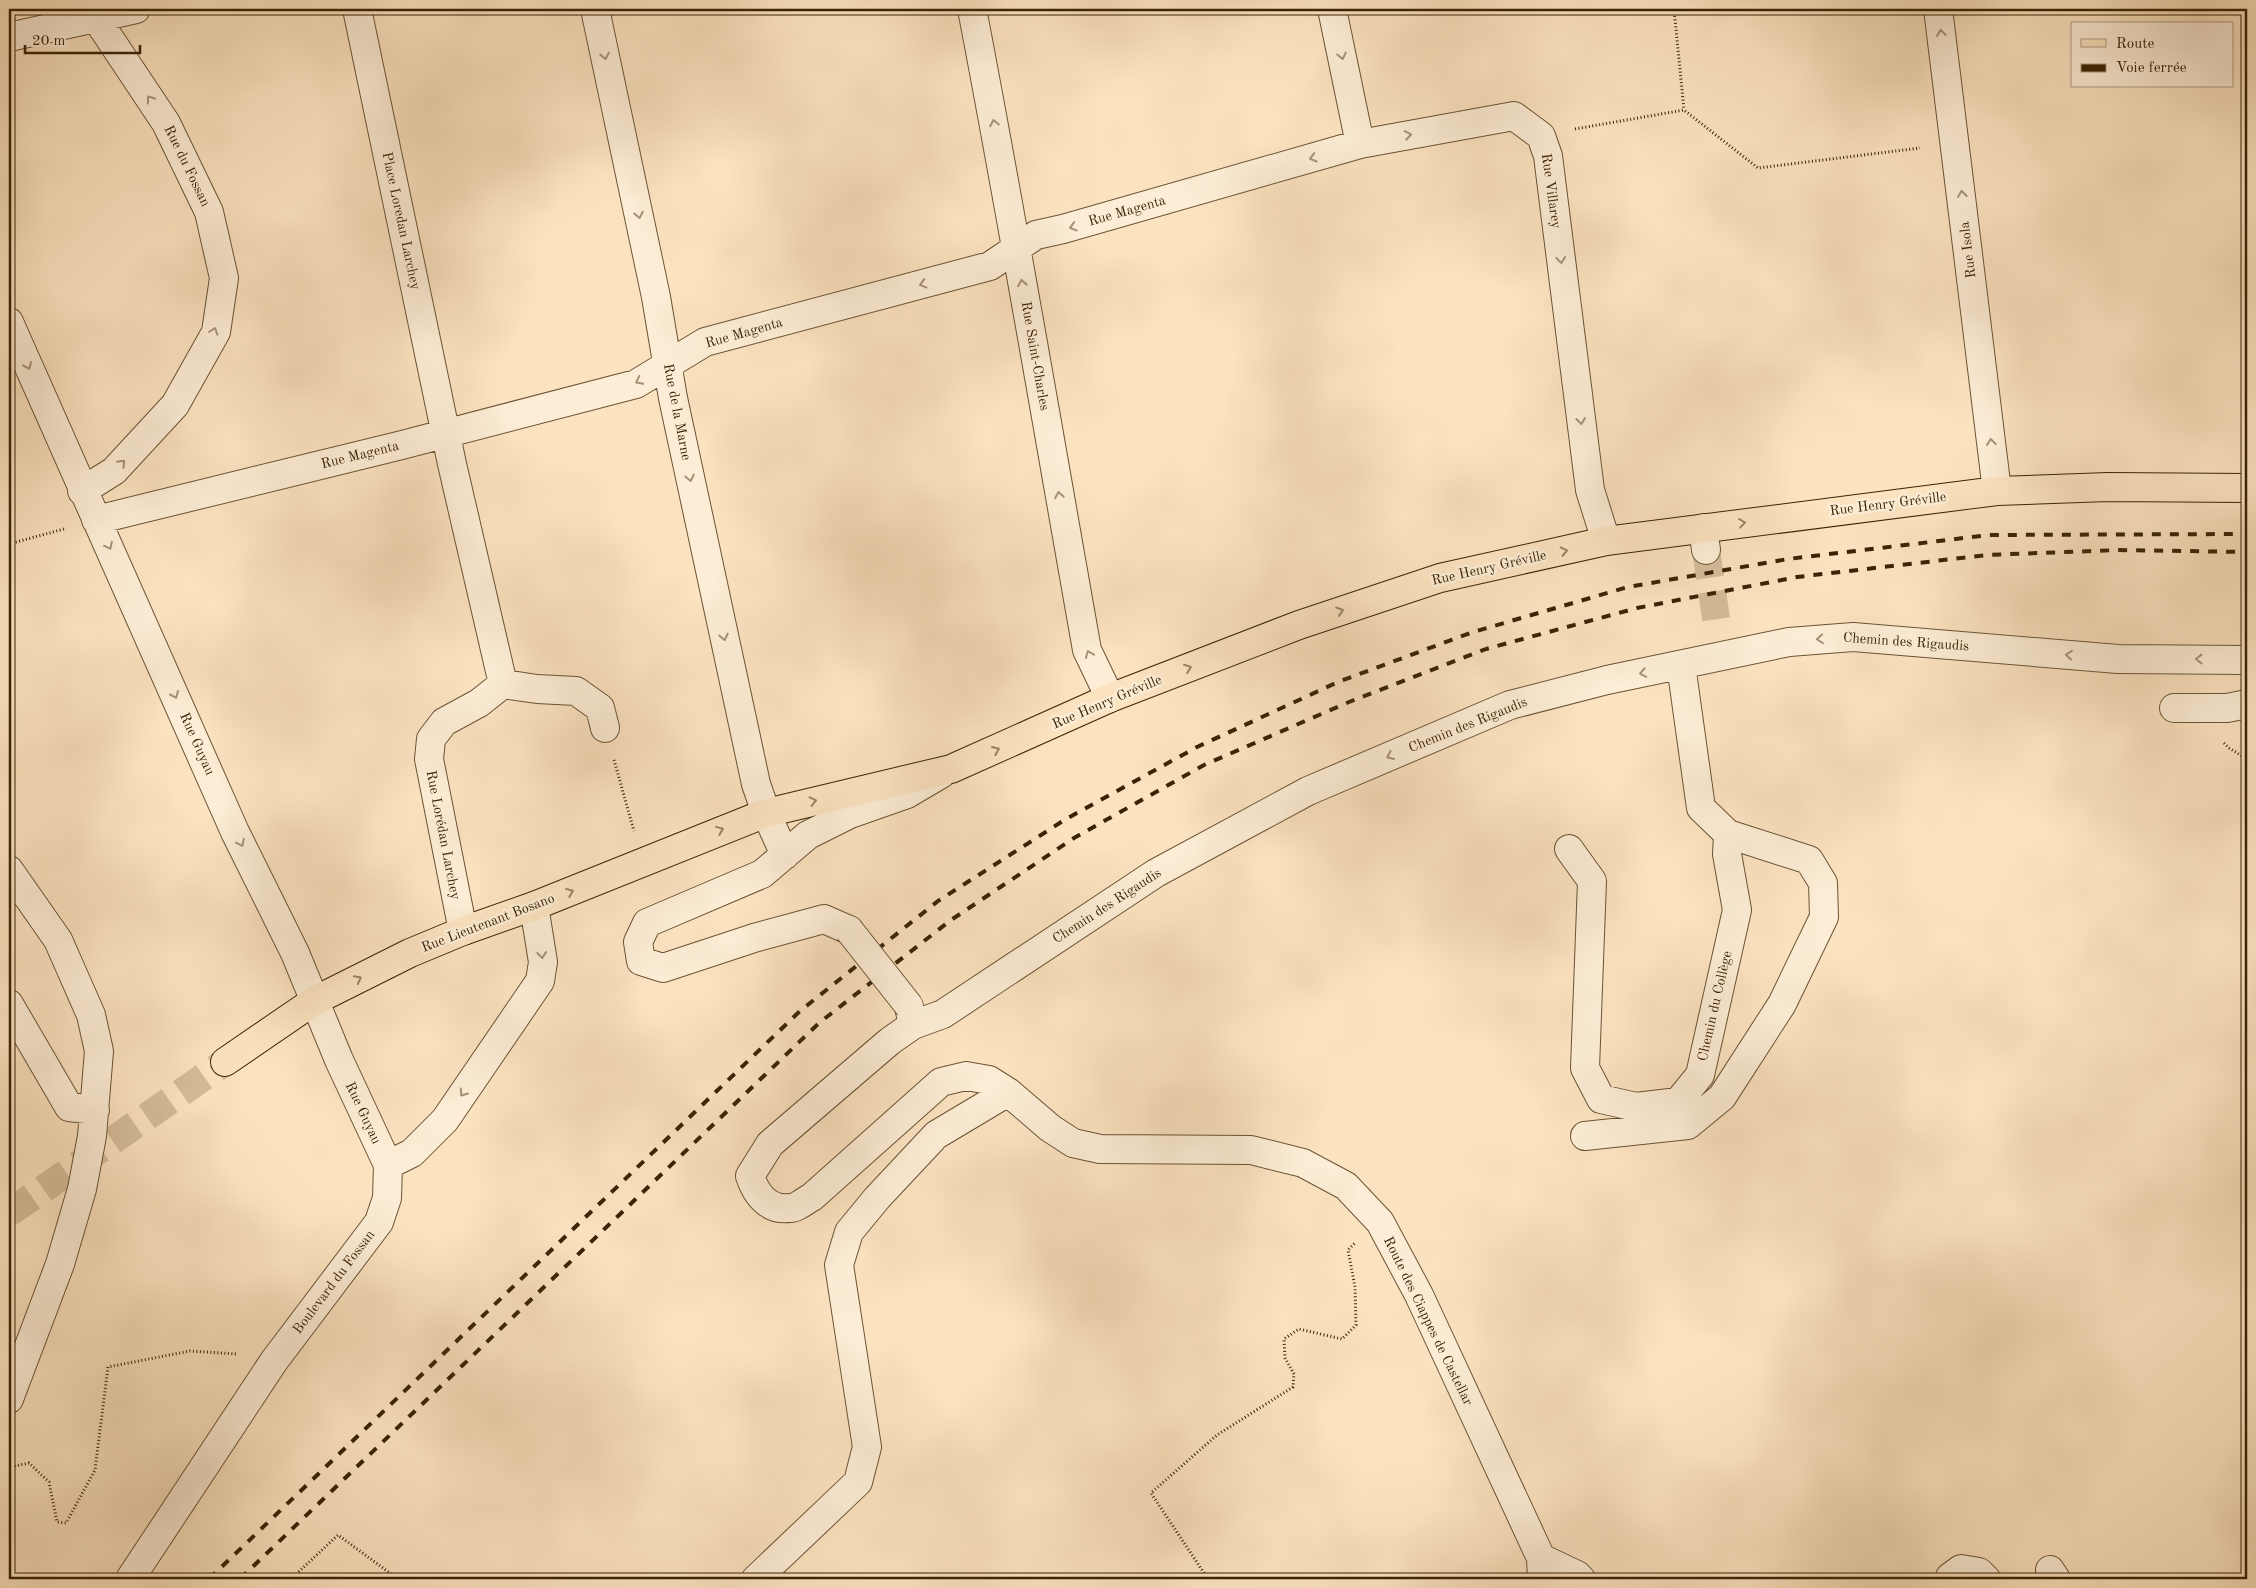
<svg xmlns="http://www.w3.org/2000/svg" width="2256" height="1588" viewBox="0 0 2256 1588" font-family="'Old Standard TT',serif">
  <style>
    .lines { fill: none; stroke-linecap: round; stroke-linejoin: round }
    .minor-tunnel { stroke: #d5bd9a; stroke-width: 28; stroke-dasharray: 28 14; stroke-linecap: butt }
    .major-tunnel { stroke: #d5bd9a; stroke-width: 28; stroke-dasharray: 28 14; stroke-linecap: butt }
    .minor-casing { stroke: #6a5333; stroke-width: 30 }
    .major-casing { stroke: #3a2304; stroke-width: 30 }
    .path { stroke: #3a2304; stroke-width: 3; stroke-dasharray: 1 2.5; stroke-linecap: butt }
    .minor { stroke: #fdedd6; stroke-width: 28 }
    .major { stroke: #fce3c0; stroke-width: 28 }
    .rail { stroke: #3a2304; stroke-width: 4; stroke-dasharray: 9 9; stroke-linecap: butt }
    .minor-bridge-casing { stroke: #6a5333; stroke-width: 30; stroke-linecap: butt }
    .minor-bridge { stroke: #fdedd6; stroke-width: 28 }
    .oneway { stroke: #a59278 }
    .oneway2 { stroke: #9b8362 }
    .labels { text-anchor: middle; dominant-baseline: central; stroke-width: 5; stroke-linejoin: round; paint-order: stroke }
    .street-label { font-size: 14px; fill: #3a2304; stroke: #fdedd6 }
  </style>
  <rect width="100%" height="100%" fill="#fce3c0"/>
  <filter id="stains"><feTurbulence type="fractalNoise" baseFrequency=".004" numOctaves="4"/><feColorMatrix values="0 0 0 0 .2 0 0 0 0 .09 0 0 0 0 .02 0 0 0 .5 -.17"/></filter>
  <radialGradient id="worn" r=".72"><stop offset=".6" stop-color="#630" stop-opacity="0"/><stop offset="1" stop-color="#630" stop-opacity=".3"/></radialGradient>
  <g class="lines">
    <path class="minor-tunnel" d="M 1706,550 L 1718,632"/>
    <path class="major-tunnel" d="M 9,1213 L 225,1062"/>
    <defs>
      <path id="minor" d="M 357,9 L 452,464 L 503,684
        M 595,9 L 656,297 L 673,398 L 756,784 L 766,813 L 785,855
        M 972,9 C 1013,222 1049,436 1087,650 L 1110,698
        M 1332,9 L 1360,144
        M 1938,9 L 1997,491
        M 9,37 L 136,9
        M 9,322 L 235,832 L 295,953 L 339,1060 L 388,1165 L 387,1198 L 379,1222 L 274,1361 L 130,1579
        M 82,491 L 114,471 L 175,405 L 216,332 L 224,278 L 209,212 L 166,123 L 96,18
        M 96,520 L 402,445 L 636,384 L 705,342 L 990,266 L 1036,235 L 1063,229 L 1360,144 L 1514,116 L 1541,136 L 1548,156 L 1590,490 L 1606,541
        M 1703,528 L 1706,550
        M 2174,708 L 2227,708 L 2247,704
        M 1569,849 L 1592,881 L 1585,1068 L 1601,1099 L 1636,1107 L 1678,1102 L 1700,1075 L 1737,910 L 1727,854 L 1728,834
        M 9,870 L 58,940 L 91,1015 L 99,1051 L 92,1136 L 82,1189 L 60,1264 L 9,1399
        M 849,930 L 824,919 L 754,938 L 663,968 L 641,961 L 638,942 L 647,923 L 762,874 L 808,835 L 850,814 L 907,794 L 941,774
        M 463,931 L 429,759 L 431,739 L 444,722 L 479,703 L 503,684 L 537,689 L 576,691 L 600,708 L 605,728
        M 9,1004 L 69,1107 L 95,1110
        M 909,1007 L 913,1025 L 890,1041 L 770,1144 L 750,1176 C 756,1194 768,1211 790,1208 C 797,1208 806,1200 812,1197 L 941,1082 L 966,1076 L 989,1080 L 1008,1092 L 1050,1128 L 1073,1143 L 1100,1149 L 1251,1150 L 1303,1163 L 1346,1186 L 1380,1222 L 1419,1295 L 1541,1558 L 1542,1579
        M 913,1025 L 943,1014 L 1156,873 L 1308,791 L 1510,705 L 1607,680 L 1789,642 L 1853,637 L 2118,659 L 2247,660
        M 1585,1136 L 1688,1125 L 1722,1097 L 1782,1004 L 1824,917 L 1823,883 L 1809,860 L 1728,834 L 1701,808 L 1681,665
        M 388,1165 L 412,1153 L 445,1120 L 540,981 L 543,962 L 534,906
        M 1541,1558 L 1577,1575 L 1581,1579
        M 2050,1570 L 2056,1579
        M 756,1579 L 858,1482 L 867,1447 L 839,1265 L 849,1232 L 877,1198 L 936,1135 L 1008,1092
        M 1950,1579 L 1950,1577 L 1961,1569 L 1979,1572 L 1986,1579"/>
      <path id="major" d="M 225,1062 L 314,1001 L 410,953 L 463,931 L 534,906 L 766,813 L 951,769 L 1110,698 L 1299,625 L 1440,578 L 1606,541 L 1997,491 L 2108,487 L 2247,488"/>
    </defs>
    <use href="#minor" class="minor-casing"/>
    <use href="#major" class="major-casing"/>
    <path class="path" d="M 1674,9 L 1684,110
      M 1575,129 L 1684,110 L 1758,168 L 1920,148
      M 9,544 L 64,529
      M 2224,743 L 2229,748 L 2247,759
      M 614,760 L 634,831
      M 9,1483 L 15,1466 L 29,1463 L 49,1482 L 57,1522 L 66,1523 L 95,1470 L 108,1367 L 190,1351 L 237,1354
      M 291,1579 L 338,1535 L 398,1579
      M 1208,1579 L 1151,1493 L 1217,1435 L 1293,1387 L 1294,1374 L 1285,1358 L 1284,1339 L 1299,1329 L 1342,1339 L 1356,1325 L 1355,1287 L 1348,1250 L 1355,1243"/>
    <use href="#minor" class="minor"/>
    <use href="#major" class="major"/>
    <path class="rail" d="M 209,1579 L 800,1011 L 938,901 L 1066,819 L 1197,747 L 1338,682 L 1473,632 L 1628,587 L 1788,559 L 1989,535 L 2247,534
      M 240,1579 L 819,1023 L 951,920 L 1074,838 L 1204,765 L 1349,702 L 1486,649 L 1637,608 L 1797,577 L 1987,555 L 2119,550 L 2247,552"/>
    <defs>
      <path id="minor-bridge" d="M 849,930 L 909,1006"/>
    </defs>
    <use href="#minor-bridge" class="minor-bridge-casing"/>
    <use href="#minor-bridge" class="minor-bridge"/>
  </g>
  <defs><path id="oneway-chevron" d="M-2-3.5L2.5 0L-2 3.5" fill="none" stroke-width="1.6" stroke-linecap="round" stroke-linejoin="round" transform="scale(1.25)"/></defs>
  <g class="oneway">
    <use href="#oneway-chevron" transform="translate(1941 33) rotate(-97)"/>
    <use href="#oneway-chevron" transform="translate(605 56) rotate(78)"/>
    <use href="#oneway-chevron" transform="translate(1342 56) rotate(78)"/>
    <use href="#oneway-chevron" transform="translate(150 99) rotate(-124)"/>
    <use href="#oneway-chevron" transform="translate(994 123) rotate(-101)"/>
    <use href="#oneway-chevron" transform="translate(1408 135) rotate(-10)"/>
    <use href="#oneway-chevron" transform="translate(1313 158) rotate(164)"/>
    <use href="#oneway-chevron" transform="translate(1962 194) rotate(-97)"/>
    <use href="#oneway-chevron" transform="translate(639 215) rotate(78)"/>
    <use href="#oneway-chevron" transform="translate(1073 227) rotate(164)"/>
    <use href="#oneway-chevron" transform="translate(1561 260) rotate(83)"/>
    <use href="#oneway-chevron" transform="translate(1022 283) rotate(-99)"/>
    <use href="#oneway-chevron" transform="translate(923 284) rotate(165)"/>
    <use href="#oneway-chevron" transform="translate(214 331) rotate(-72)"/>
    <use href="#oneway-chevron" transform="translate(28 366) rotate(67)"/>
    <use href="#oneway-chevron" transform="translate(639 381) rotate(153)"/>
    <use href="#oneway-chevron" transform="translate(1581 421) rotate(83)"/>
    <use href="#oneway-chevron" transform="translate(1991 442) rotate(-97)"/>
    <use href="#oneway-chevron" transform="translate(122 463) rotate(-47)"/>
    <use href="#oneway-chevron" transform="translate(690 478) rotate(78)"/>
    <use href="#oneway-chevron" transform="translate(1059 495) rotate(-100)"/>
    <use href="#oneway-chevron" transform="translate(109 546) rotate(64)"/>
    <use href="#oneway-chevron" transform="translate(724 637) rotate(78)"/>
    <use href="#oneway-chevron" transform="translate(1820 639) rotate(175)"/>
    <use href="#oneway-chevron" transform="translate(1089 654) rotate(-112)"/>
    <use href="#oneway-chevron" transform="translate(2069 655) rotate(-175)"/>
    <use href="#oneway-chevron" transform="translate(2199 659) rotate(-180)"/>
    <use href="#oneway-chevron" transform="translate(1643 673) rotate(169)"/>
    <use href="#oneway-chevron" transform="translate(175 695) rotate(66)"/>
    <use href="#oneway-chevron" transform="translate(1390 756) rotate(157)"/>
    <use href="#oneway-chevron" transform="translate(241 843) rotate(64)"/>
    <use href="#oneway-chevron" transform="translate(542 955) rotate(83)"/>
    <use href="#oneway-chevron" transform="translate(463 1093) rotate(125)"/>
  </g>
  <g class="oneway2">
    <use href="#oneway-chevron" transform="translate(1742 523) rotate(-7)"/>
    <use href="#oneway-chevron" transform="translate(1564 551) rotate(-13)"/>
    <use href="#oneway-chevron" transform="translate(1340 611) rotate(-18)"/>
    <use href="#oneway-chevron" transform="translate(1188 668) rotate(-21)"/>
    <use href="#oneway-chevron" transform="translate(996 750) rotate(-23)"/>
    <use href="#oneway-chevron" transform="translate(813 801) rotate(-13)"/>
    <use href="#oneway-chevron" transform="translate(720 830) rotate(-22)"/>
    <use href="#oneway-chevron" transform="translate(570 892) rotate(-22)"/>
    <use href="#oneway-chevron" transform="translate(358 979) rotate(-27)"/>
  </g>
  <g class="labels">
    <g class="street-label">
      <text transform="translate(187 166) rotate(64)">Rue du Fossan</text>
      <text transform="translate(1551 191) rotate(82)">Rue Villarey</text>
      <text transform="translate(1127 211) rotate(-16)">Rue Magenta</text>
      <text transform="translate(401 221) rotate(78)">Place Loredan Larchey</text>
      <text transform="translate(1968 250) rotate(-97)">Rue Isola</text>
      <text transform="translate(744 333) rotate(-16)">Rue Magenta</text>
      <text transform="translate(1035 356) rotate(80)">Rue Saint-Charles</text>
      <text transform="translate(677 412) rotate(79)">Rue de la Marne</text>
      <text transform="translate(360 455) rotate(-14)">Rue Magenta</text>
      <text transform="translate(1888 504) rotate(-7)">Rue Henry Gréville</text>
      <text transform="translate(1489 568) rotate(-13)">Rue Henry Gréville</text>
      <text transform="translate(1906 642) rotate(4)">Chemin des Rigaudis</text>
      <text transform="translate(1107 702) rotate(-23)">Rue Henry Gréville</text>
      <text transform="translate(1468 725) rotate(-22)">Chemin des Rigaudis</text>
      <text transform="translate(197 744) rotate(66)">Rue Guyau</text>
      <text transform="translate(443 835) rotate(79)">Rue Lorédan Larchey</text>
      <text transform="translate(1107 906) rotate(-33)">Chemin des Rigaudis</text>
      <text transform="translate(488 923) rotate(-21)">Rue Lieutenant Bosano</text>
      <text transform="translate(1715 1006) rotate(-77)">Chemin du Collège</text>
      <text transform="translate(363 1113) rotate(65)">Rue Guyau</text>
      <text transform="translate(334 1282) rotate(-53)">Boulevard du Fossan</text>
      <text transform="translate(1428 1321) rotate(64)">Route des Ciappes de Castellar</text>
    </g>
  </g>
  <rect width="2256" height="1588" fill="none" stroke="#fce3c0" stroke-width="30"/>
  <rect x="10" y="10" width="2236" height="1568" fill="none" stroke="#3a2304" stroke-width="2.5"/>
  <rect x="15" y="15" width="2226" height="1558" fill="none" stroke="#3a2304"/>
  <rect x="2071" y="22" width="162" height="65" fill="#fdedd6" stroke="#af9c82"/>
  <rect x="2081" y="39" width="25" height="8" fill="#fce3c0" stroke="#af9c82"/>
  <text x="2116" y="48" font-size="15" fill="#3a2304">Route</text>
  <rect x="2081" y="64" width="25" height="8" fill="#3a2304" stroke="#af9c82"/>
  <text x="2116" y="72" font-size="15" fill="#3a2304">Voie ferrée</text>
  <path d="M25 45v8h115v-8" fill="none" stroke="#3a2304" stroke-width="2.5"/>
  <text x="32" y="45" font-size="15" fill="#3a2304" stroke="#fdedd6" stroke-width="4" paint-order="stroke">20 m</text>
  <rect width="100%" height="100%" filter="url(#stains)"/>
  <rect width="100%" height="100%" fill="url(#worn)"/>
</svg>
